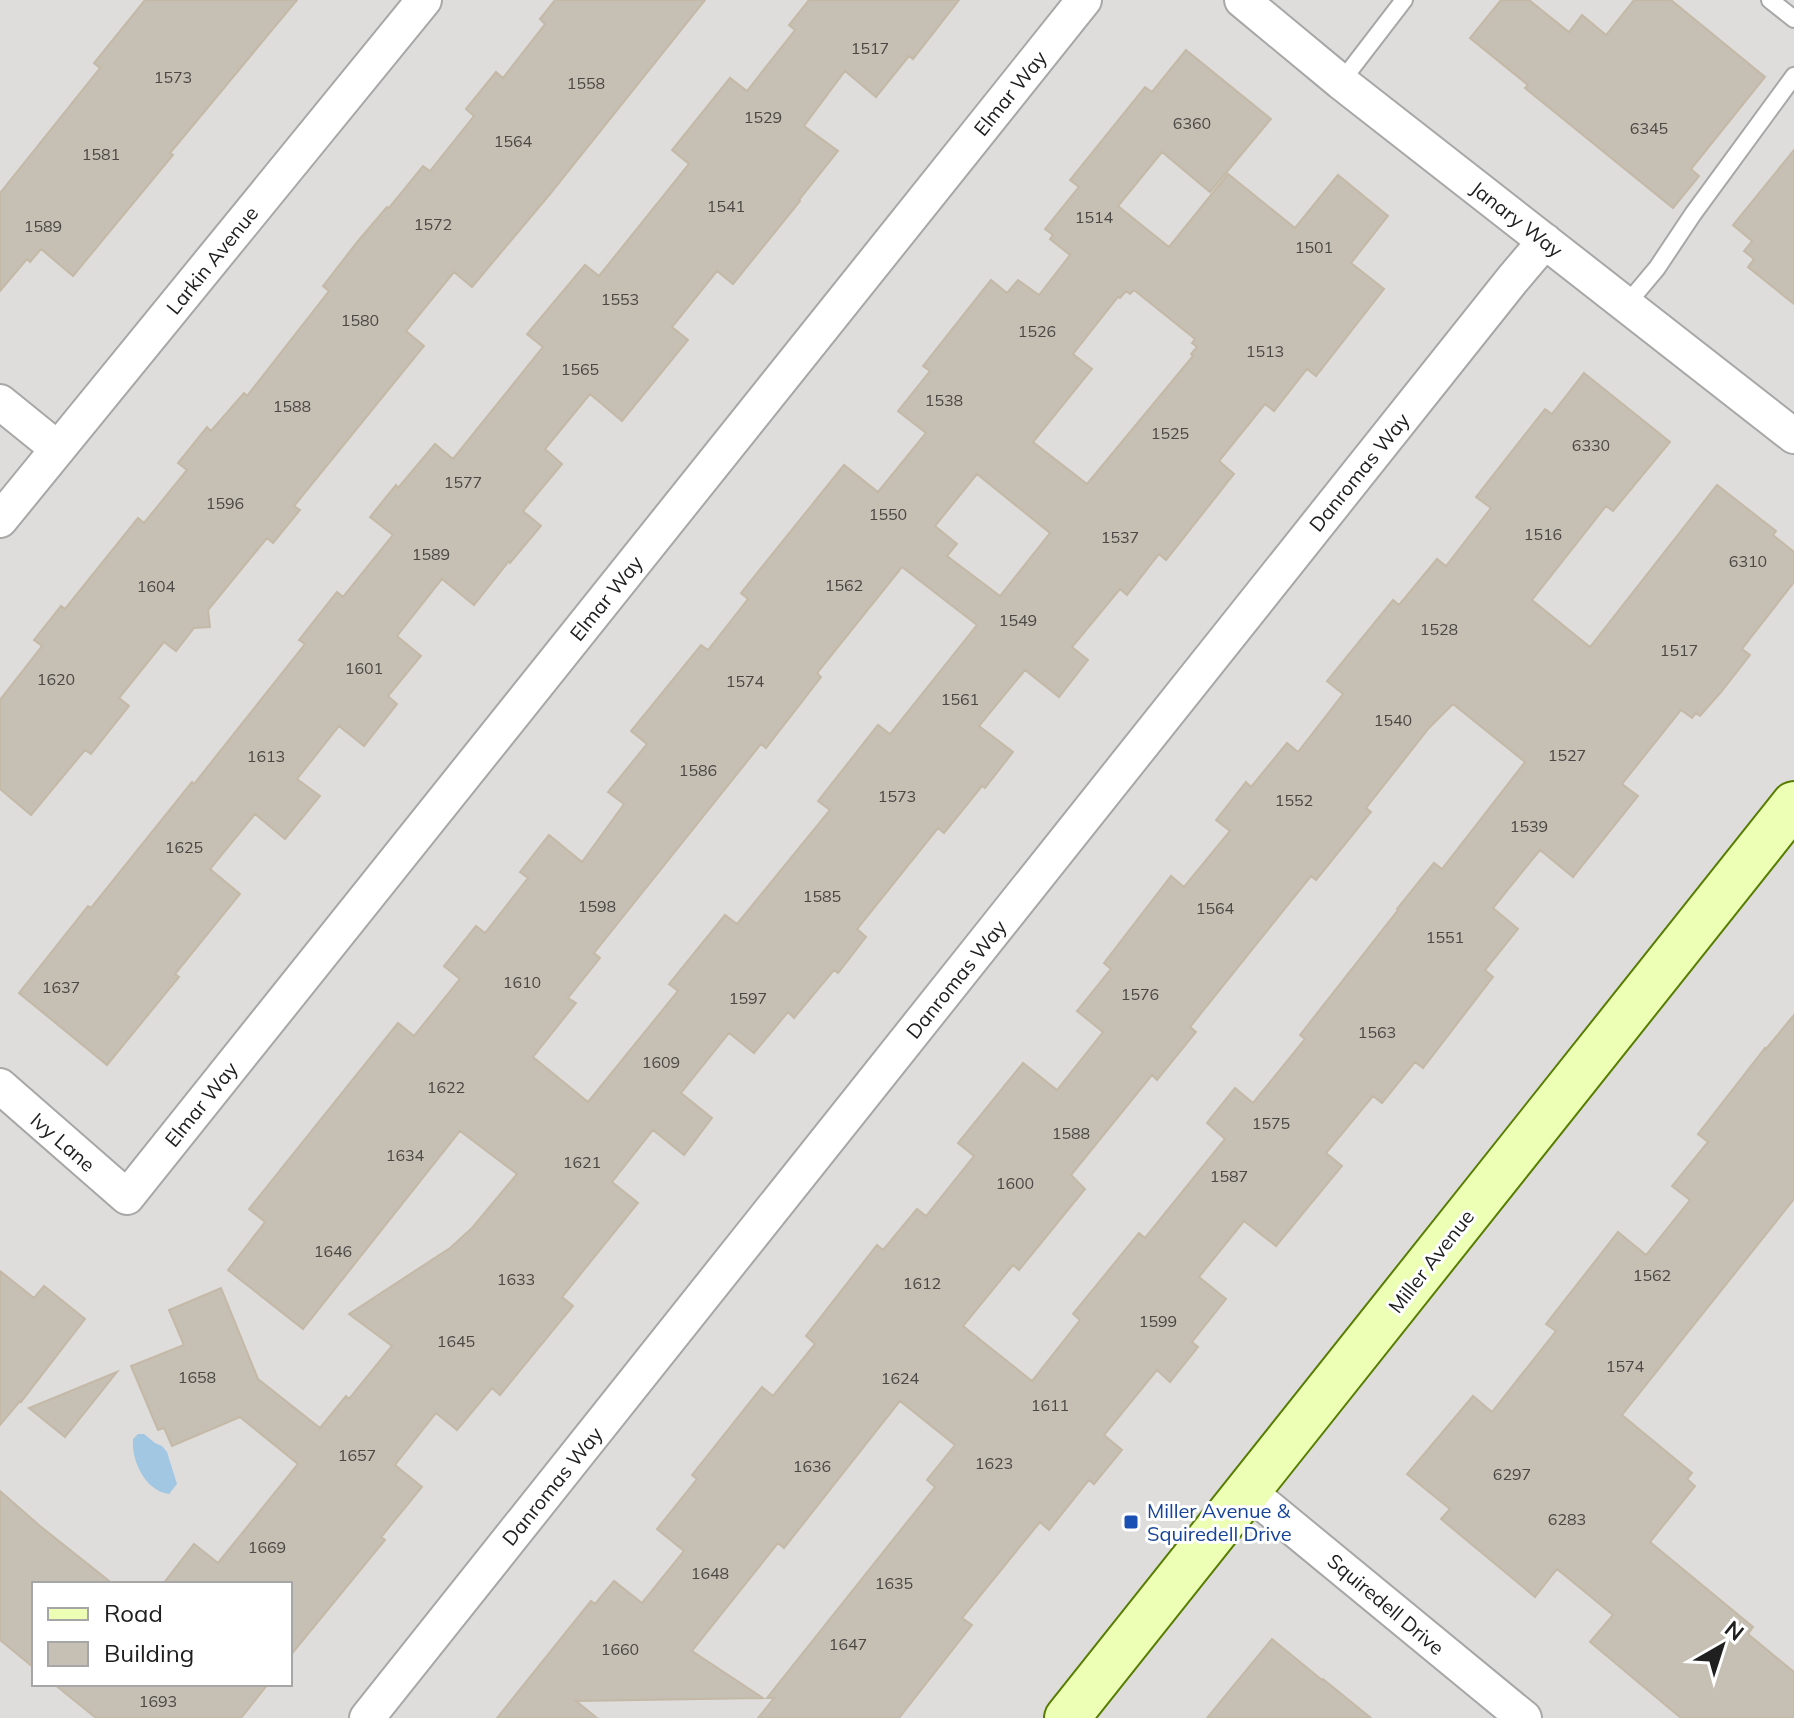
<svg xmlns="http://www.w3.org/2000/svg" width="1794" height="1718" viewBox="0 0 1794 1718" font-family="Mulish,sans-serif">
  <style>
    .residential { fill: #dedddc; fill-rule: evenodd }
    .water { fill: #a2c7e2 }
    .building { fill: #c6bfb4; stroke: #c4b9a6; stroke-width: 2; fill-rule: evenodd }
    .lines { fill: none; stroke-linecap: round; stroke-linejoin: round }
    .service-casing { stroke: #a7a7a7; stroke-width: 20 }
    .minor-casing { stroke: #a7a7a7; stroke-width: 38 }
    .secondary-casing { stroke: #577d00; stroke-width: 48 }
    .service { stroke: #fff; stroke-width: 16 }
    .minor { stroke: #fff; stroke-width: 34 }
    .secondary { stroke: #ecffb5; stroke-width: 44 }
    .transit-dot { fill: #1a4fb4; stroke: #fff; stroke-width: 3 }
    .labels { text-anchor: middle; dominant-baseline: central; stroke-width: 6; stroke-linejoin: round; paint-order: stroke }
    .number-label { font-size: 16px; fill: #4a4845 }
    .street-label { font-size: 20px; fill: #202020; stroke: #fff }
    .transit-label { font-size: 20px; fill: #164399; stroke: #fff; text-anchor: start }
  </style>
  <rect width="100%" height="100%" fill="#f1efe5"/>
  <path class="residential" d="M 0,0 L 1794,0 L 1794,1718 L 0,1718 ZM 34,1584 L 290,1584 L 290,1684 L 34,1684 Z"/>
  <path class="water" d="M 138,1434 L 144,1434 L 155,1443 L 162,1446 L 167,1452 L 177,1484 L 169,1494 C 145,1491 131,1460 133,1439 Z"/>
  <path class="building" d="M 145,0 L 297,0 L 170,153 L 173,155 L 73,276 L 41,249 L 30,262 L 27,259 L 0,291 L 0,193 L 100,68 L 94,63 Z
    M 555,0 L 705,0 L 550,194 L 472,287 L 454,272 L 406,331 L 424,346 L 294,506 L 300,510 L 273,543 L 267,538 L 208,610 L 210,627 L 194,628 L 176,651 L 164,642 L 119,698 L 129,706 L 91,754 L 85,750 L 31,815 L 0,789 L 0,700 L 42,646 L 34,640 L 61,606 L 65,609 L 138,518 L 144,523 L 187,470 L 178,463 L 207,427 L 211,431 L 244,393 L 247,396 L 329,291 L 323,286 L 358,241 L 387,207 L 389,208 L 423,166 L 430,171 L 474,116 L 466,109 L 496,72 L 503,78 L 545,24 L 540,19 Z
    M 809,0 L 959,0 L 913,59 L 909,56 L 876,97 L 845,71 L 804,126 L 838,151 L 799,200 L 800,201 L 733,284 L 717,271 L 672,327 L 688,340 L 622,421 L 590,394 L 545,449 L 562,464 L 523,511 L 541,526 L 510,563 L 509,561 L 474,605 L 442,579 L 397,636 L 421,656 L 388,696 L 397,704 L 364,746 L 339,726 L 297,779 L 320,796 L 285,839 L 255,814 L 210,869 L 240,894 L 175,974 L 179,977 L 107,1065 L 19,993 L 88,906 L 91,908 L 192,782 L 194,784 L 305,644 L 299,640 L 337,592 L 343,597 L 393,535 L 370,517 L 396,485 L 398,488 L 435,444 L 453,459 L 543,347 L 527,334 L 585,265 L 599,276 L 689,164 L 672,150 L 730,78 L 747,91 L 795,30 L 789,25 Z
    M 1501,0 L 1529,0 L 1569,32 L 1582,15 L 1606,35 L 1634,0 L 1671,0 L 1765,77 L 1691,169 L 1699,176 L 1673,208 L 1525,88 L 1528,85 L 1470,38 Z
    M 1186,50 L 1271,119 L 1210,192 L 1162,152 L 1118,206 L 1169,247 L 1228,174 L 1295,228 L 1338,175 L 1388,216 L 1351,263 L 1384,289 L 1316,376 L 1307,369 L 1274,411 L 1265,404 L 1219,461 L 1234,474 L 1166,560 L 1159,554 L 1127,595 L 1120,589 L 1072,647 L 1088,660 L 1059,697 L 1025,670 L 979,726 L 1013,752 L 985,788 L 982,786 L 944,833 L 938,828 L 857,929 L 866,937 L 838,973 L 834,970 L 794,1018 L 788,1012 L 754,1053 L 729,1033 L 681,1093 L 712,1118 L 684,1155 L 653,1130 L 612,1182 L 638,1203 L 562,1297 L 573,1306 L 500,1395 L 492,1388 L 457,1430 L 436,1413 L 395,1465 L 422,1487 L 381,1537 L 385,1540 L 290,1656 L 290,1584 L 163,1584 L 194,1544 L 218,1563 L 298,1464 L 240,1417 L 172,1446 L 164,1428 L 158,1430 L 131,1366 L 184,1345 L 169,1310 L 221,1288 L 258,1379 L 320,1428 L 346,1396 L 349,1399 L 392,1346 L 349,1314 L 450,1248 L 472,1228 L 517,1174 L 460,1131 L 303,1329 L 228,1270 L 265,1222 L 249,1209 L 398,1023 L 414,1036 L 460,979 L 444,966 L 476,926 L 485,933 L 528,878 L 520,872 L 549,835 L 582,862 L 624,804 L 608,792 L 647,744 L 631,731 L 701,645 L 708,650 L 748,599 L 741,593 L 844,465 L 878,492 L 926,433 L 898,411 L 930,371 L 923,366 L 991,280 L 1007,293 L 1018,280 L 1039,295 L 1070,255 L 1050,239 L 1053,235 L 1045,229 L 1079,187 L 1070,180 L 1145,87 L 1152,92 ZM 1134,290 L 1195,339 L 1192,343 L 1197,347 L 1191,354 L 1193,356 L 1087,484 L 1033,442 L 1092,369 L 1073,354 L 1118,297 L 1120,298 L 1126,291 L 1130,294 ZM 977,474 L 1050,533 L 1000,596 L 947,556 L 957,544 L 935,526 ZM 902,567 L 977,625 L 890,734 L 878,725 L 818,801 L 830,810 L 737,924 L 725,915 L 669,984 L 678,991 L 588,1102 L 533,1057 L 576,1003 L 568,998 L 600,958 L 594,953 L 761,744 L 766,748 L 821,677 L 817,673 Z
    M 1794,150 L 1794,304 L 1748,267 L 1754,259 L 1744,251 L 1752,241 L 1733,225 Z
    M 1584,373 L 1670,442 L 1613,511 L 1606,506 L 1532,600 L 1590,647 L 1717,485 L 1776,531 L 1773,535 L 1794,552 L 1794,582 L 1742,649 L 1750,655 L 1721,692 L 1700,716 L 1696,713 L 1692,718 L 1681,710 L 1622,784 L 1638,796 L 1573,877 L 1540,850 L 1493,908 L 1518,929 L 1485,970 L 1493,977 L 1423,1068 L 1415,1062 L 1382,1103 L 1373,1096 L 1326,1153 L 1342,1166 L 1276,1246 L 1244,1221 L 1199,1277 L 1226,1299 L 1192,1342 L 1198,1347 L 1170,1382 L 1157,1370 L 1104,1435 L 1122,1450 L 1094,1484 L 1089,1480 L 1049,1530 L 1040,1522 L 962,1618 L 972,1625 L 899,1718 L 758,1718 L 774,1698 L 767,1698 L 935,1487 L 927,1480 L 955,1445 L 900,1401 L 784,1548 L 778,1543 L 692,1651 L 763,1698 L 576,1701 L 597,1718 L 497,1718 L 591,1601 L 595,1604 L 614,1581 L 642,1603 L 684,1551 L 657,1529 L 697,1479 L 692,1475 L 762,1387 L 773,1396 L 815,1344 L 806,1336 L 877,1245 L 883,1250 L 917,1209 L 926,1216 L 974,1156 L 958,1143 L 1023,1063 L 1057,1090 L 1103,1032 L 1077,1011 L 1111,969 L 1104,963 L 1171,876 L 1184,887 L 1230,831 L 1216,820 L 1246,782 L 1251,787 L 1287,743 L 1298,752 L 1343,694 L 1327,681 L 1393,600 L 1399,605 L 1437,559 L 1446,566 L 1491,508 L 1476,497 L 1545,409 L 1552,414 ZM 1453,704 L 1525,762 L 1442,869 L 1434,863 L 1397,909 L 1398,910 L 1300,1035 L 1305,1039 L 1253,1103 L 1235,1088 L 1207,1123 L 1225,1139 L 1145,1238 L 1139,1233 L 1073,1314 L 1080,1320 L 1032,1381 L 963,1326 L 1013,1265 L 1019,1270 L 1085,1189 L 1071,1175 L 1152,1075 L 1157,1080 L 1196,1032 L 1190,1027 L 1311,876 L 1316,880 L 1371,812 L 1366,808 L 1429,728 Z
    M 1794,1015 L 1794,1199 L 1622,1415 L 1692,1473 L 1687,1479 L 1695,1486 L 1650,1542 L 1753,1627 L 1748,1634 L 1794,1672 L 1794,1718 L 1681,1718 L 1590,1642 L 1613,1615 L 1557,1569 L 1535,1597 L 1441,1519 L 1450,1509 L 1407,1474 L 1473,1396 L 1492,1412 L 1556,1331 L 1546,1324 L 1618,1232 L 1646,1255 L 1690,1200 L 1672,1186 L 1708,1142 L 1698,1134 L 1765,1048 L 1766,1049 Z
    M 0,1271 L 34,1298 L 44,1286 L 85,1319 L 21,1402 L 20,1401 L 0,1425 Z
    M 117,1372 L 65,1437 L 29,1408 Z
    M 0,1491 L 40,1526 L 113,1584 L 34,1584 L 34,1668 L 0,1640 Z
    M 1272,1639 L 1322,1680 L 1323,1679 L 1371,1718 L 1207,1718 Z
    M 54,1684 L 268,1684 L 241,1718 L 96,1718 Z"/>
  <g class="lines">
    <defs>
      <path id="service" d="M 1770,0 L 1794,19
        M 1341,82 L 1404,0
        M 1626,305 L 1657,268 L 1693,214 L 1794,76"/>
      <path id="minor" d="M 1242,0 L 1341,82 L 1794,436
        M 0,402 L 58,449
        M 0,520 L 424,0
        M 0,1086 L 127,1197 L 1084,0
        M 1248,1491 L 1524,1718
        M 367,1718 L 1512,280 L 1545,241"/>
      <path id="secondary" d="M 1067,1718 L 1794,804"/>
    </defs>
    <use href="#service" class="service-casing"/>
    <use href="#minor" class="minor-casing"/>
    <use href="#secondary" class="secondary-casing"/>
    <use href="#service" class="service"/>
    <use href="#minor" class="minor"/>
    <use href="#secondary" class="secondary"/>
  </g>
  <rect class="transit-dot" x="1123" y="1514" width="16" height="16" rx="4"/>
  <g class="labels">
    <g class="number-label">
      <text x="870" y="48">1517</text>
      <text x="173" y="77">1573</text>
      <text x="586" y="83">1558</text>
      <text x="763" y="117">1529</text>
      <text x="1192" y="123">6360</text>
      <text x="1649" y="128">6345</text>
      <text x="513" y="141">1564</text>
      <text x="101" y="154">1581</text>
      <text x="726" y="206">1541</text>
      <text x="1094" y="217">1514</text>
      <text x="433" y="224">1572</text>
      <text x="43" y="226">1589</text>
      <text x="1314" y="247">1501</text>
      <text x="620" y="299">1553</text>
      <text x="360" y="320">1580</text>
      <text x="1037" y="331">1526</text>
      <text x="1265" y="351">1513</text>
      <text x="580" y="369">1565</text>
      <text x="944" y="400">1538</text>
      <text x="292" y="406">1588</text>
      <text x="1170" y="433">1525</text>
      <text x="1591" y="445">6330</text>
      <text x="463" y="482">1577</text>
      <text x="225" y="503">1596</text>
      <text x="888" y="514">1550</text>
      <text x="1543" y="534">1516</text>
      <text x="1120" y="537">1537</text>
      <text x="431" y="554">1589</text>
      <text x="1748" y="561">6310</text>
      <text x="844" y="585">1562</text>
      <text x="156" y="586">1604</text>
      <text x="1018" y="620">1549</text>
      <text x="1439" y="629">1528</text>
      <text x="1679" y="650">1517</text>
      <text x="364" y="668">1601</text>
      <text x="56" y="679">1620</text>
      <text x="745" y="681">1574</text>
      <text x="960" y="699">1561</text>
      <text x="1393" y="720">1540</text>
      <text x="1567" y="755">1527</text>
      <text x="266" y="756">1613</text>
      <text x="698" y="770">1586</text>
      <text x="897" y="796">1573</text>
      <text x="1294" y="800">1552</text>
      <text x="1529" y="826">1539</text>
      <text x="184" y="847">1625</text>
      <text x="822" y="896">1585</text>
      <text x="597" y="906">1598</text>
      <text x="1215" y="908">1564</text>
      <text x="1445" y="937">1551</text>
      <text x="522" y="982">1610</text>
      <text x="61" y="987">1637</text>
      <text x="1140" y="994">1576</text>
      <text x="748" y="998">1597</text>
      <text x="1377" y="1032">1563</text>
      <text x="661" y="1062">1609</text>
      <text x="446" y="1087">1622</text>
      <text x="1271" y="1123">1575</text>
      <text x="1071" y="1133">1588</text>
      <text x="405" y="1155">1634</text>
      <text x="582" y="1162">1621</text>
      <text x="1229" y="1176">1587</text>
      <text x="1015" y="1183">1600</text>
      <text x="333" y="1251">1646</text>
      <text x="1652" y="1275">1562</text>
      <text x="516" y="1279">1633</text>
      <text x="922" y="1283">1612</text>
      <text x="1158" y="1321">1599</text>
      <text x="456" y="1341">1645</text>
      <text x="1625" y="1366">1574</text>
      <text x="197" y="1377">1658</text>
      <text x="900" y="1378">1624</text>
      <text x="1050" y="1405">1611</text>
      <text x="357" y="1455">1657</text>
      <text x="994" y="1463">1623</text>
      <text x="812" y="1466">1636</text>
      <text x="1512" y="1474">6297</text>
      <text x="1567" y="1519">6283</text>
      <text x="267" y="1547">1669</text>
      <text x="710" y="1573">1648</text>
      <text x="894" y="1583">1635</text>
      <text x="848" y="1644">1647</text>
      <text x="620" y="1649">1660</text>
      <text x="158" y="1701">1693</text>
    </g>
    <g class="street-label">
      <text transform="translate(1010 93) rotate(-51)">Elmar Way</text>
      <text transform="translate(1517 219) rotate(38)">Janary Way</text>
      <text transform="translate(212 260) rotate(-51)">Larkin Avenue</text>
      <text transform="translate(1359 472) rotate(-51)">Danromas Way</text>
      <text transform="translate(606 598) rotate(-51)">Elmar Way</text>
      <text transform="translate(956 979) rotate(-51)">Danromas Way</text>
      <text transform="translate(201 1104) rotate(-51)">Elmar Way</text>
      <text transform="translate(63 1142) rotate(41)">Ivy Lane</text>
      <text transform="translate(1431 1261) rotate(-52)">Miller Avenue</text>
      <text transform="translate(552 1486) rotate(-51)">Danromas Way</text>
      <text transform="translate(1386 1604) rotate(40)">Squiredell Drive</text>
    </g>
    <g class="transit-label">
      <text x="1147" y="1510">Miller Avenue &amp;<tspan x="1147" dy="23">Squiredell Drive</tspan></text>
    </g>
  </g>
  <rect x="32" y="1582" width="260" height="104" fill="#ffffff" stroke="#a6a6a6" stroke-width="2"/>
  <rect x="48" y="1608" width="40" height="12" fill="#ecffb5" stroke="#a6a6a6" stroke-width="2"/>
  <text x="104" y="1622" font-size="24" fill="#202020">Road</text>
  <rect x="48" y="1642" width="40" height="24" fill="#c6bfb4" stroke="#a6a6a6" stroke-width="2"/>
  <text x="104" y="1662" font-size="24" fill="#202020">Building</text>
  <g transform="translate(1722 1646) rotate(39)" stroke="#ffffff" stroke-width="6" paint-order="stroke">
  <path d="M0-6L14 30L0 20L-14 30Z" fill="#202020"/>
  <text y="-12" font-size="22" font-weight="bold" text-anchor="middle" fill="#202020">N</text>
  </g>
</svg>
